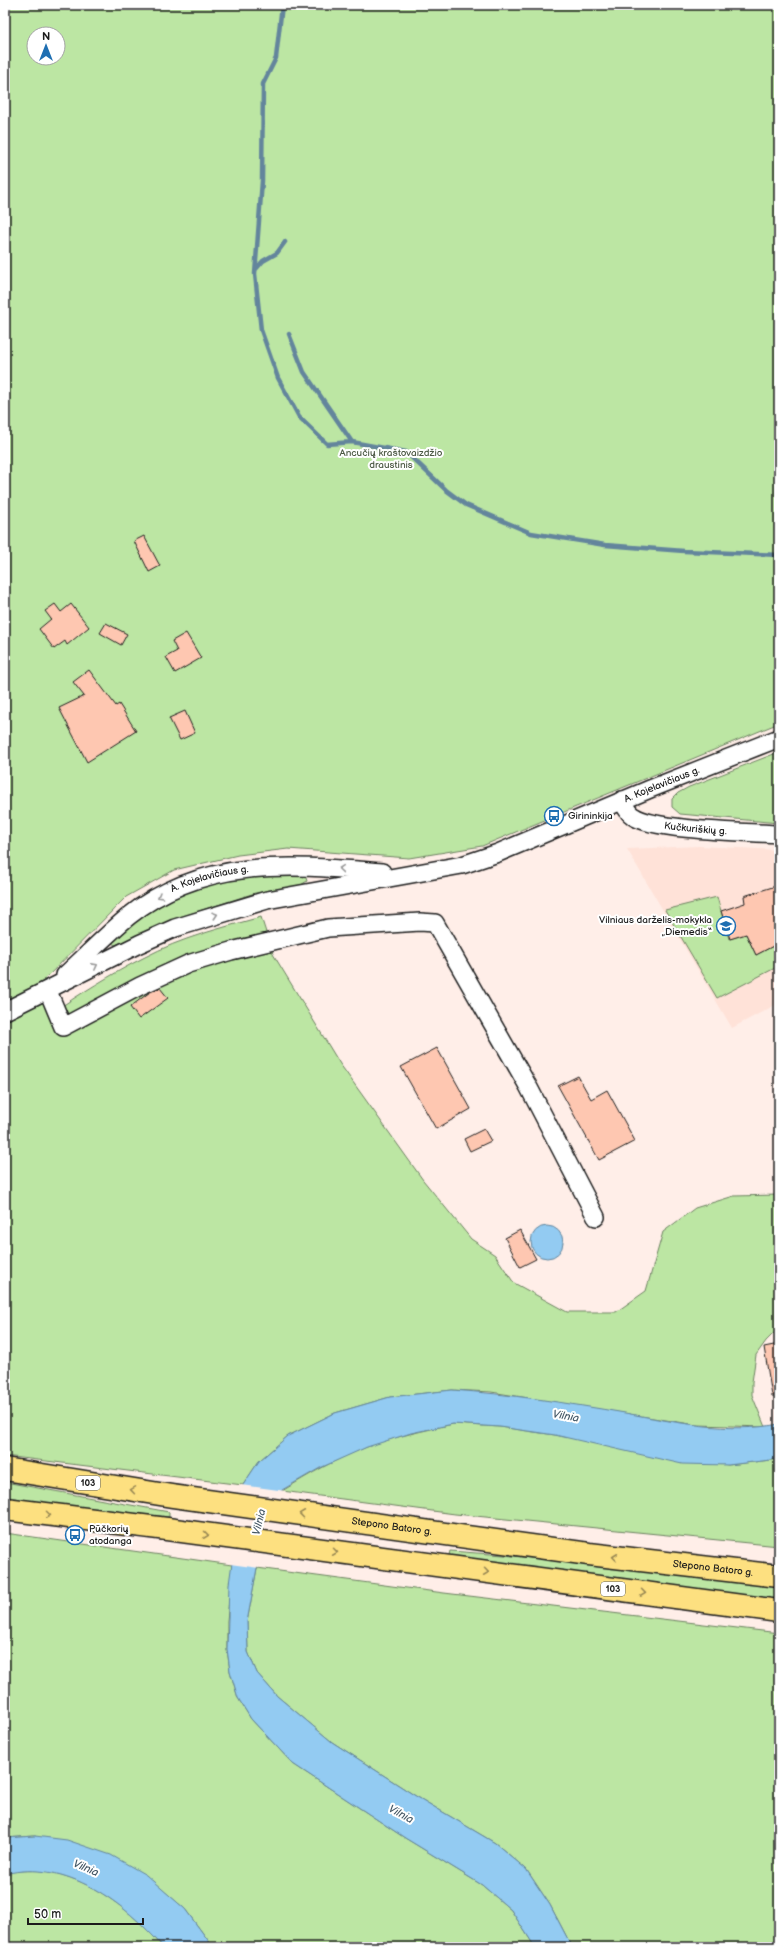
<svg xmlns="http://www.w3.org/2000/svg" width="784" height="1952" viewBox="0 0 784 1952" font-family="'Balsamiq Sans',sans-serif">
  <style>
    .built { fill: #ffe2d8 }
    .green { fill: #bce6a3; stroke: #6c8160; fill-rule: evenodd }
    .water { fill: #93cbf2; stroke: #63859c }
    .pier { fill: #ffeee8 }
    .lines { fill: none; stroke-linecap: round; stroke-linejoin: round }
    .stream { stroke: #63859c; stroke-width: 4.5 }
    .building { fill: #fec7b1; stroke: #1c1c1c }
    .minor-casing { stroke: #1c1c1c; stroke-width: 20 }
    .primary-casing { stroke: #1c1c1c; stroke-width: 25 }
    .minor { stroke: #fff; stroke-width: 17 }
    .primary { stroke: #fde080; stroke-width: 22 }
    .oneway { stroke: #999 }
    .oneway2 { stroke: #988853 }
    .labels { text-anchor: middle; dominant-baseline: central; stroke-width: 4; stroke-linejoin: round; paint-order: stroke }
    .shield { fill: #fff; stroke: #606060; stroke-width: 1 }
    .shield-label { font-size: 9px; font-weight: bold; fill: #1c1c1c }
    .park-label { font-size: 10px; fill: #4c5944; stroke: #fff }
    .street-label { font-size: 10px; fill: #1c1c1c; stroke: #fff }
    .poi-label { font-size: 10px; fill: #1c1c1c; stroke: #fff; text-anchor: start }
    .water-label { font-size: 11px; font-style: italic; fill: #465967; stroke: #fff }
  </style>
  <rect width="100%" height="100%" fill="#ffeee8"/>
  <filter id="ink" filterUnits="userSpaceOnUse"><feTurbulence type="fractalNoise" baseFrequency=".025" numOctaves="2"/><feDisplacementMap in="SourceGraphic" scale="8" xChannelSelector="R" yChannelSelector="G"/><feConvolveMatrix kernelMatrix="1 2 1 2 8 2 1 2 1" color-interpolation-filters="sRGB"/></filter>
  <g filter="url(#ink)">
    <path class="built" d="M 699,846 L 779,850 L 779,1003 L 732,1028 L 627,849 Z"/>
    <path class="green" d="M 5,5 L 779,5 L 779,723 L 482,846 L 409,858 L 288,849 L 238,855 L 174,870 L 126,897 L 40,984 L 48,1015 C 79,995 111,974 145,957 C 181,938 221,928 261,917 L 273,954 L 340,1064 L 423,1180 L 471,1239 L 495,1255 L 514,1283 L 567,1312 L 616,1312 L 646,1291 L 663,1232 L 695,1208 L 734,1196 L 779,1195 L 779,1328 L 766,1341 L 756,1355 L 752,1382 L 752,1395 L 765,1427 L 697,1425 L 491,1392 L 452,1390 L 390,1397 L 335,1413 L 288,1436 L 259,1461 L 243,1485 L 5,1456 ZM 34,34 L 58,34 L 58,58 L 34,58 Z
      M 779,752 L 779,823 L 680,814 L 672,807 L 672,799 L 678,793 L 689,787 Z
      M 246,875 L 305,875 L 307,881 L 301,885 L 255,893 L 190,914 L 115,945 L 112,943 L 112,941 C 122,932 133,921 145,913 C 176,893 210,883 246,875 Z
      M 717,897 L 729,939 L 746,934 L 756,955 L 779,943 L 779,966 L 717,998 L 665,910 Z
      M 453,1424 L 500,1427 L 555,1435 L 728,1465 L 779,1459 L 779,1546 L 455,1514 L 282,1491 C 310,1474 337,1458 367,1447 C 395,1436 424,1431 453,1424 Z
      M 5,1482 L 169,1512 L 169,1517 L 40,1504 L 5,1499 Z
      M 5,1533 L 232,1565 L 227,1621 L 227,1649 L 230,1671 L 238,1698 L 251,1719 L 293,1764 L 405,1838 L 482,1885 L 511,1910 L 535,1947 L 213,1947 L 185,1909 L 146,1876 L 35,1836 L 5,1838 Z
      M 450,1551 L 504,1555 L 779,1586 L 779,1602 L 511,1565 L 449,1555 Z
      M 257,1568 L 444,1593 L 779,1633 L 779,1947 L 572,1947 L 550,1905 L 526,1869 L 495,1843 L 414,1795 L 332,1742 L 277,1696 L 257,1673 L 248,1652 L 247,1622 Z
      M 14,1871 C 23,1871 34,1870 44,1871 C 91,1878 133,1912 163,1947 L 5,1947 L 5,1874 Z"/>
    <path class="water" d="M531 1242a16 16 0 1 1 32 0a16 16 0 1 1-32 0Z
      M 452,1390 C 510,1394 567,1403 625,1413 C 674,1422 729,1434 779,1424 L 779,1459 L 728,1465 L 682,1464 L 555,1435 L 500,1427 L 453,1424 L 411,1433 L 367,1447 L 320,1468 L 282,1490 L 277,1499 L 257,1568 L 247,1622 L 248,1652 L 257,1673 L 277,1696 L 332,1742 L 414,1795 L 495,1843 L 526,1869 L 550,1905 L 572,1947 L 535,1947 L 511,1910 L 482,1885 L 405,1838 L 293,1764 L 251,1719 L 238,1698 L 230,1671 L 227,1649 L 229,1584 L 243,1485 L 259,1461 L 288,1436 L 335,1413 L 390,1397 Z
      M 35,1836 L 67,1840 L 111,1855 L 146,1875 L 185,1909 L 213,1947 L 163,1947 C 125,1903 66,1858 5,1874 L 5,1838 Z"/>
    <path class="pier" d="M 241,1485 L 286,1491 L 279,1500 L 259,1568 L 230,1564 Z"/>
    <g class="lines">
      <path class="stream" d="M 282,5 L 276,58 L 263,84 L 262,181 L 255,274 L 261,330 L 278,378 L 299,417 L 327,444 L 352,442 L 406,452 L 446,490 L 466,505 L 531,533 L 605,545 L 684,551 L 779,555
        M 256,269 L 263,261 L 277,253 L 285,242
        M 289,334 L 304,372 L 352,442"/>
    </g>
    <path class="building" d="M 144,536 L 160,566 L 149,572 L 134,541 Z
      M 55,604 L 61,612 L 71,604 L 89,627 L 67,645 L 65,641 L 54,649 L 39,629 L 51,619 L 45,611 Z
      M 106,623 L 127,634 L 121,645 L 100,633 Z
      M 186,633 L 201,658 L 175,673 L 166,657 L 177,651 L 172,641 Z
      M 89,670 L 116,706 L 119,704 L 136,731 L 87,762 L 59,708 L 84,696 L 73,682 Z
      M 185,711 L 195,733 L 180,740 L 169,718 Z
      M 779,885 L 779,943 L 756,955 L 746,934 L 730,939 L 721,911 L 745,903 L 744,896 Z
      M 160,988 L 168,998 L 139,1019 L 130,1007 L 150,992 Z
      M 437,1048 L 471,1109 L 436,1129 L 401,1067 Z
      M 578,1076 L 591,1099 L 607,1090 L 635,1141 L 599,1160 L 558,1086 Z
      M 484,1129 L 491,1141 L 470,1151 L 464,1139 Z
      M 520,1230 L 536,1259 L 520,1267 L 505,1238 Z
      M 779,1344 L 779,1396 L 772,1396 L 764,1347 Z"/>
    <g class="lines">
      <defs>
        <g id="minor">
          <path id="s1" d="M 622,800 C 625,806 627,812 633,816 C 654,831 749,832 779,834"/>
          <path id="s2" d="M 65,975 C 86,956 107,934 129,916 C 203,856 293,865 382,872"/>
          <path d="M 48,991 L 63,1027 L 140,986 L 188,964 L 231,951 L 328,928 L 420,922 L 435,923 L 528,1086 L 596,1217"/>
          <path id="s3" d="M 5,1011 L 139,944 L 175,928 L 267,900 L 462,865 L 498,853 L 650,789 L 779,738"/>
        </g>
        <g id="primary">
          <path id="s4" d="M 5,1469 L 172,1496 L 589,1554 L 779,1576"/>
          <path d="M 5,1509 L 167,1529 L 779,1611"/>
        </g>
      </defs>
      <use href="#minor" class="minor-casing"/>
      <use href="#primary" class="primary-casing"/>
      <use href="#minor" class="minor"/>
      <use href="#primary" class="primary"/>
    </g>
    <defs><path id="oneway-chevron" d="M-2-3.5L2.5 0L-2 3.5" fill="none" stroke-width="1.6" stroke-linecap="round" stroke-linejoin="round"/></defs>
    <g class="oneway">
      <use href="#oneway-chevron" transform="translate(341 869) rotate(-175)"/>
      <use href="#oneway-chevron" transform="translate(160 896) rotate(150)"/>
      <use href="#oneway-chevron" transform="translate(215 915) rotate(-18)"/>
      <use href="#oneway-chevron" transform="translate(95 966) rotate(-28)"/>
    </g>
    <g class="oneway2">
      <use href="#oneway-chevron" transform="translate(133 1490) rotate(-171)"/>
      <use href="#oneway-chevron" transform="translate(302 1514) rotate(-172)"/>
      <use href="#oneway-chevron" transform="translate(48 1515) rotate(7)"/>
      <use href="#oneway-chevron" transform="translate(206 1535) rotate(8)"/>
      <use href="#oneway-chevron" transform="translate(335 1552) rotate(8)"/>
      <use href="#oneway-chevron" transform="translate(615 1557) rotate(-173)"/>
      <use href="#oneway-chevron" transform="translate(486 1572) rotate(8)"/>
      <use href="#oneway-chevron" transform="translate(643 1593) rotate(8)"/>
    </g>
  </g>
  <defs>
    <symbol id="bus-ring" viewBox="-11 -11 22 22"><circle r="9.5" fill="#fff" stroke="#1f6fb2" stroke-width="1.5"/><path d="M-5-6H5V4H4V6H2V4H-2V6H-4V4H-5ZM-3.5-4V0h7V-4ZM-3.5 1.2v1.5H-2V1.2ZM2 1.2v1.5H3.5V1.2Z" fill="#1f6fb2"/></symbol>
    <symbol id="school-ring" viewBox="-11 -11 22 22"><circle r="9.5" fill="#fff" stroke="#1f6fb2" stroke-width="1.5"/><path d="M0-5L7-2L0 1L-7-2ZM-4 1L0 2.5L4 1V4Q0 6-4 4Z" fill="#1f6fb2"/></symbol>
  </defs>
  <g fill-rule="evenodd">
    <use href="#bus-ring" x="543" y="805" width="22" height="22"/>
    <use href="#school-ring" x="715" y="915" width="22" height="22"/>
    <use href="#bus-ring" x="64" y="1524" width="22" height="22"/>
  </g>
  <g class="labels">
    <g class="shield">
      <rect x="76" y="1476" width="24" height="14" rx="3"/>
      <rect x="601" y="1582" width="24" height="14" rx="3"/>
    </g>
    <g class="shield-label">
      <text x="88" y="1483">103</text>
      <text x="613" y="1589">103</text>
    </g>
    <g class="park-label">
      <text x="391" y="453">Ancučių kraštovaizdžio<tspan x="391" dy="12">draustinis</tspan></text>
    </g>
    <g class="street-label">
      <text stroke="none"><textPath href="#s3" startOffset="699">A. Kojelavičiaus g.</textPath></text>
      <text stroke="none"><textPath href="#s1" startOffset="84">Kučkuriškių g.</textPath></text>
      <text stroke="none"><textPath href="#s2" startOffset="177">A. Kojelavičiaus g.</textPath></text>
      <text stroke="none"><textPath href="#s4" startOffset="391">Stepono Batoro g.</textPath></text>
      <text stroke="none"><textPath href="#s4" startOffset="715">Stepono Batoro g.</textPath></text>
    </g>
    <g class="poi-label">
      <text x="568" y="816">Girininkija</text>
      <text x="712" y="920" text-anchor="end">Vilniaus darželis-mokykla<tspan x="712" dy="12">„Diemedis“</tspan></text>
      <text x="89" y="1529">Pūčkorių<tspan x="89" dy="12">atodanga</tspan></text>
    </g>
    <g class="water-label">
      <text transform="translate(566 1416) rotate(10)">Vilnia</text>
      <text transform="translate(259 1522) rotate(-76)">Vilnia</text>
      <text transform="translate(401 1814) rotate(29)">Vilnia</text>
      <text transform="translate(86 1868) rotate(23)">Vilnia</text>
    </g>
  </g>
  <rect width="784" height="1952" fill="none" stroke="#fff" stroke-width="20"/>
  <rect x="10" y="10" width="764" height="1932" fill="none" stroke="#1c1c1c" stroke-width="1.5" filter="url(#ink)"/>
  <g transform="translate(46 46)"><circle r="19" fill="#ffffff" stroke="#a4a4a4"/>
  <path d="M0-3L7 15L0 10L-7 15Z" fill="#1f6fb2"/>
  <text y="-6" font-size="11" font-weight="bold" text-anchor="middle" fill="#1c1c1c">N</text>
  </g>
  <path d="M28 1918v6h115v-6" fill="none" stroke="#1c1c1c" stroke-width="2"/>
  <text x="34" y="1918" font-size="12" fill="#1c1c1c" stroke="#ffffff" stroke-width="3" paint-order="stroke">50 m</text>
</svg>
